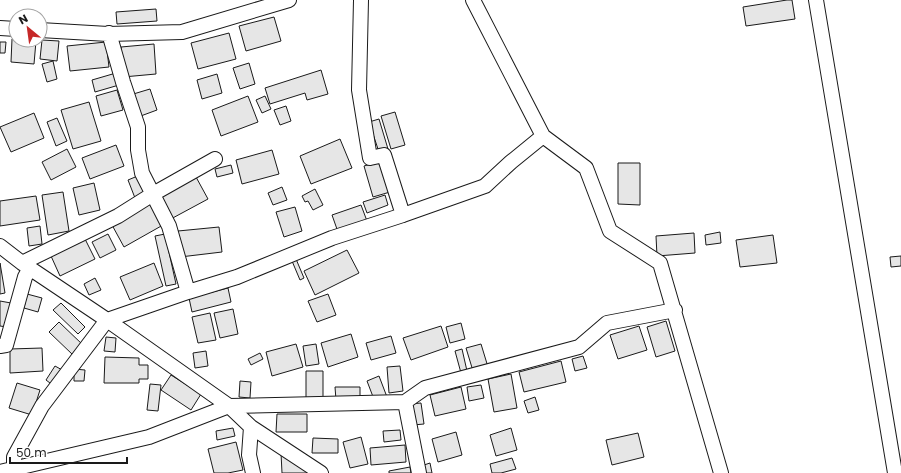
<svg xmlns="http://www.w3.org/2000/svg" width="901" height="473" viewBox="0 0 901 473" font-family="Poppins,sans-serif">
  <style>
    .building { fill: #e6e6e6; stroke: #1a1a1a }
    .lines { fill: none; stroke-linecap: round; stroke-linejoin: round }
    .minor-casing { stroke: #1a1a1a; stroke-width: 16 }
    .minor { stroke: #fff; stroke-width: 14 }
  </style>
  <rect width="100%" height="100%" fill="#fff"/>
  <path class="building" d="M 787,0 L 792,0 L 795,19 L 746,26 L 743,7 Z
    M 156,9 L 157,21 L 117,24 L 116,12 Z
    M 274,17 L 281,41 L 246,51 L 239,26 Z
    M 229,33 L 236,59 L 198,69 L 191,43 Z
    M 12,39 L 36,41 L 34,64 L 11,62 Z
    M 42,40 L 59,41 L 57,61 L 40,59 Z
    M 0,42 L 6,42 L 5,53 L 0,53 Z
    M 106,42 L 109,67 L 70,71 L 67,46 Z
    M 154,44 L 156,74 L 123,77 L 121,47 Z
    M 53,61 L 57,79 L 47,82 L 42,64 Z
    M 249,63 L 255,84 L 240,89 L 233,68 Z
    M 321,70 L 328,94 L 307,100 L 305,93 L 270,104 L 265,88 Z
    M 116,73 L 119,85 L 95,92 L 92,80 Z
    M 217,74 L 222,93 L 202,99 L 197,80 Z
    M 150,89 L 157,110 L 138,117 L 130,95 Z
    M 117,90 L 123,110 L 101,116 L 96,96 Z
    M 248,96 L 258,122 L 221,136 L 212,110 Z
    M 265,96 L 271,109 L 262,113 L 256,100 Z
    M 89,102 L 101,141 L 73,149 L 61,110 Z
    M 286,106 L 291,121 L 280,125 L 274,110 Z
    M 395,112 L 405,145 L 391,149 L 381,116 Z
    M 34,113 L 44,138 L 11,152 L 0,127 Z
    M 57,118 L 67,141 L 56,146 L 47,122 Z
    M 379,119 L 388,149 L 379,152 L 369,122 Z
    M 340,139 L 352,168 L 311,184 L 300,156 Z
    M 116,145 L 124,166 L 90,179 L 82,158 Z
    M 67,149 L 76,167 L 51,180 L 42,162 Z
    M 272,150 L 279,174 L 242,184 L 236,160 Z
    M 381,161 L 390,192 L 373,197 L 364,166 Z
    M 618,163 L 640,163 L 640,205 L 618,204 Z
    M 231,165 L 233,173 L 217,177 L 215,169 Z
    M 140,175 L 147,193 L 135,198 L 128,180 Z
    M 196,177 L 208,199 L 169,220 L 157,199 Z
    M 94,183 L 100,210 L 79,215 L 73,188 Z
    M 282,187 L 287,200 L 273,205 L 268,193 Z
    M 315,189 L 323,205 L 313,210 L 308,201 L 305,202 L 302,196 Z
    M 63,192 L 69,231 L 48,235 L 42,195 Z
    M 385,195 L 388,205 L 367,213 L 363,202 Z
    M 36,196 L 40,220 L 0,226 L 0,201 Z
    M 151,203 L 163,225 L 124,247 L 112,225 Z
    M 361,205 L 367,221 L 338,232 L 332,215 Z
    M 295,207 L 302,231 L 284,237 L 276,212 Z
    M 40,226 L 42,244 L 29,246 L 27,228 Z
    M 219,227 L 222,252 L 180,257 L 178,231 Z
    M 720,232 L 721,243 L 706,245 L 705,235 Z
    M 694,233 L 695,253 L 657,256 L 656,236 Z
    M 108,234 L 116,250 L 100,258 L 92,242 Z
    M 165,234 L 176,284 L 166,286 L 155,236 Z
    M 773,235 L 777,263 L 740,267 L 736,240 Z
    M 85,239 L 95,259 L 60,276 L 51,256 Z
    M 347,250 L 359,273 L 315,295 L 304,271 Z
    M 901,256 L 901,266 L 891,267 L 890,257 Z
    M 296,259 L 304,278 L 300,280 L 292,261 Z
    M 0,263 L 5,293 L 0,294 Z
    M 154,263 L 163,286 L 130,300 L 120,277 Z
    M 95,278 L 101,290 L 89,295 L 84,284 Z
    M 228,288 L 231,302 L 192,312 L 189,298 Z
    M 27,294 L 42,298 L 38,312 L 24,308 Z
    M 328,294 L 336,315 L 317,322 L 308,301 Z
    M 0,301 L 11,303 L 7,327 L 0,326 Z
    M 61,303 L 85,327 L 78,334 L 53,310 Z
    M 233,309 L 238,334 L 220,338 L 214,313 Z
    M 210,313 L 216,340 L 198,343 L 192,317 Z
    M 666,321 L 675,351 L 656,357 L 647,327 Z
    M 59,322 L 83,345 L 73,355 L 49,332 Z
    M 461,323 L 465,339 L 450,343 L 446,327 Z
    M 441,326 L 448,347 L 411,360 L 403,338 Z
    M 639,326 L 647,350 L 618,359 L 610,335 Z
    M 351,334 L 358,357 L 328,367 L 321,343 Z
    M 391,336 L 396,353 L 371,360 L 366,343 Z
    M 106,337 L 116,338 L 115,352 L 104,351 Z
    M 296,344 L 303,367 L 272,376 L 266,352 Z
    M 316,344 L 319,364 L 306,366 L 303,346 Z
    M 481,344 L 488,367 L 473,371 L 466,348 Z
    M 42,348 L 43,371 L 10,373 L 10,349 Z
    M 462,349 L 467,371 L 461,373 L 455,351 Z
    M 206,351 L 208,366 L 195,368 L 193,353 Z
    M 260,353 L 263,359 L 251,365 L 248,359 Z
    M 583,356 L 587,368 L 575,371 L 572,359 Z
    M 105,357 L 139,358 L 139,365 L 148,365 L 148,379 L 139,379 L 139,383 L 104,383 Z
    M 561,361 L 566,382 L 524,392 L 519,372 Z
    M 55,366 L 64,371 L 54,386 L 46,380 Z
    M 400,366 L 403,391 L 389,393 L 387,367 Z
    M 74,369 L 85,370 L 84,381 L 74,381 Z
    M 306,371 L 323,371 L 323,399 L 306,399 Z
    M 511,374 L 517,408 L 494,412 L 488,379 Z
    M 171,375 L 201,394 L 191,410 L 161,390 Z
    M 379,376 L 387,397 L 375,402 L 367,381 Z
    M 240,381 L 251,382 L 250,398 L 239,397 Z
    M 17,383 L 40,390 L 32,415 L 9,408 Z
    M 150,384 L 161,385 L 158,411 L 147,410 Z
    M 481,385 L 484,398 L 469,401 L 467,387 Z
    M 335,387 L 360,387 L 360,399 L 336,400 Z
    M 461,387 L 466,409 L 435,416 L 430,395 Z
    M 535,397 L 539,410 L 528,413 L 524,401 Z
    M 421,403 L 424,424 L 413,425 L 410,404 Z
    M 277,414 L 307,414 L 307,432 L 276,432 Z
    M 233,428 L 235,436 L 217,440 L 216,431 Z
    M 511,428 L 517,450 L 496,456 L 490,435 Z
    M 400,430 L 401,440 L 384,442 L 383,431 Z
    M 456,432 L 462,455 L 438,462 L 432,439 Z
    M 638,433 L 644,457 L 612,465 L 606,440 Z
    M 361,437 L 368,464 L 350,468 L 343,442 Z
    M 313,438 L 338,439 L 338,453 L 312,453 Z
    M 236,442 L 243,470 L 228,473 L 214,473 L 208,449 Z
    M 405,445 L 406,462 L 371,465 L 370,448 Z
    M 281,453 L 313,473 L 282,473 Z
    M 512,458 L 516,469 L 501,473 L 492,473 L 490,464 Z
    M 430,463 L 432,473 L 423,473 L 421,466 Z
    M 410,467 L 411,473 L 389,473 L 389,471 Z"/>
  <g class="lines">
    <defs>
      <path id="minor" d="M 361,0 L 359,90 L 370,158 L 384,155 L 403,215
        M 473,0 L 543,136 L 586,168 L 610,231 L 660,263 L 721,473
        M 816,0 L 895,473
        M 0,28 L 16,29
        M 40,30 L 108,34 L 182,32 L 289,0
        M 109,33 L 123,82 L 138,127 L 138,150 L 142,173 L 169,226 L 188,292
        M 0,246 L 22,263 L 107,320 L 229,406 L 251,427 L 321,473
        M 22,263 L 118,216 L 153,194 L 215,159
        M 0,346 L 6,345 L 25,277 L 30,268
        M 405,402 L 419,473
        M 251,427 L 249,455 L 253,473
        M 14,469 L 14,457 L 42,406 L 107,320 L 188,292 L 237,277 L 332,238 L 403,215 L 485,186 L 511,162 L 543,136
        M 0,472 L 149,437 L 229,406 L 405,402 L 425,388 L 579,347 L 607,323 L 675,310"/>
    </defs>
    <use href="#minor" class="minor-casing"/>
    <use href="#minor" class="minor"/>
  </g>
  <g transform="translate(28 28) rotate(331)"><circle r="19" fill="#ffffff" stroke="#a3a3a3"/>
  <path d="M0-3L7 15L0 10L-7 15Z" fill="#c62828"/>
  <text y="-6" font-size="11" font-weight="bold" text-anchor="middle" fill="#1a1a1a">N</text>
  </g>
  <path d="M10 457v6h117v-6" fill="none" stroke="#1a1a1a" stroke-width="2"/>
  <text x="16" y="457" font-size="12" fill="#1a1a1a" stroke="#ffffff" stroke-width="3" paint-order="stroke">50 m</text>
</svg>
